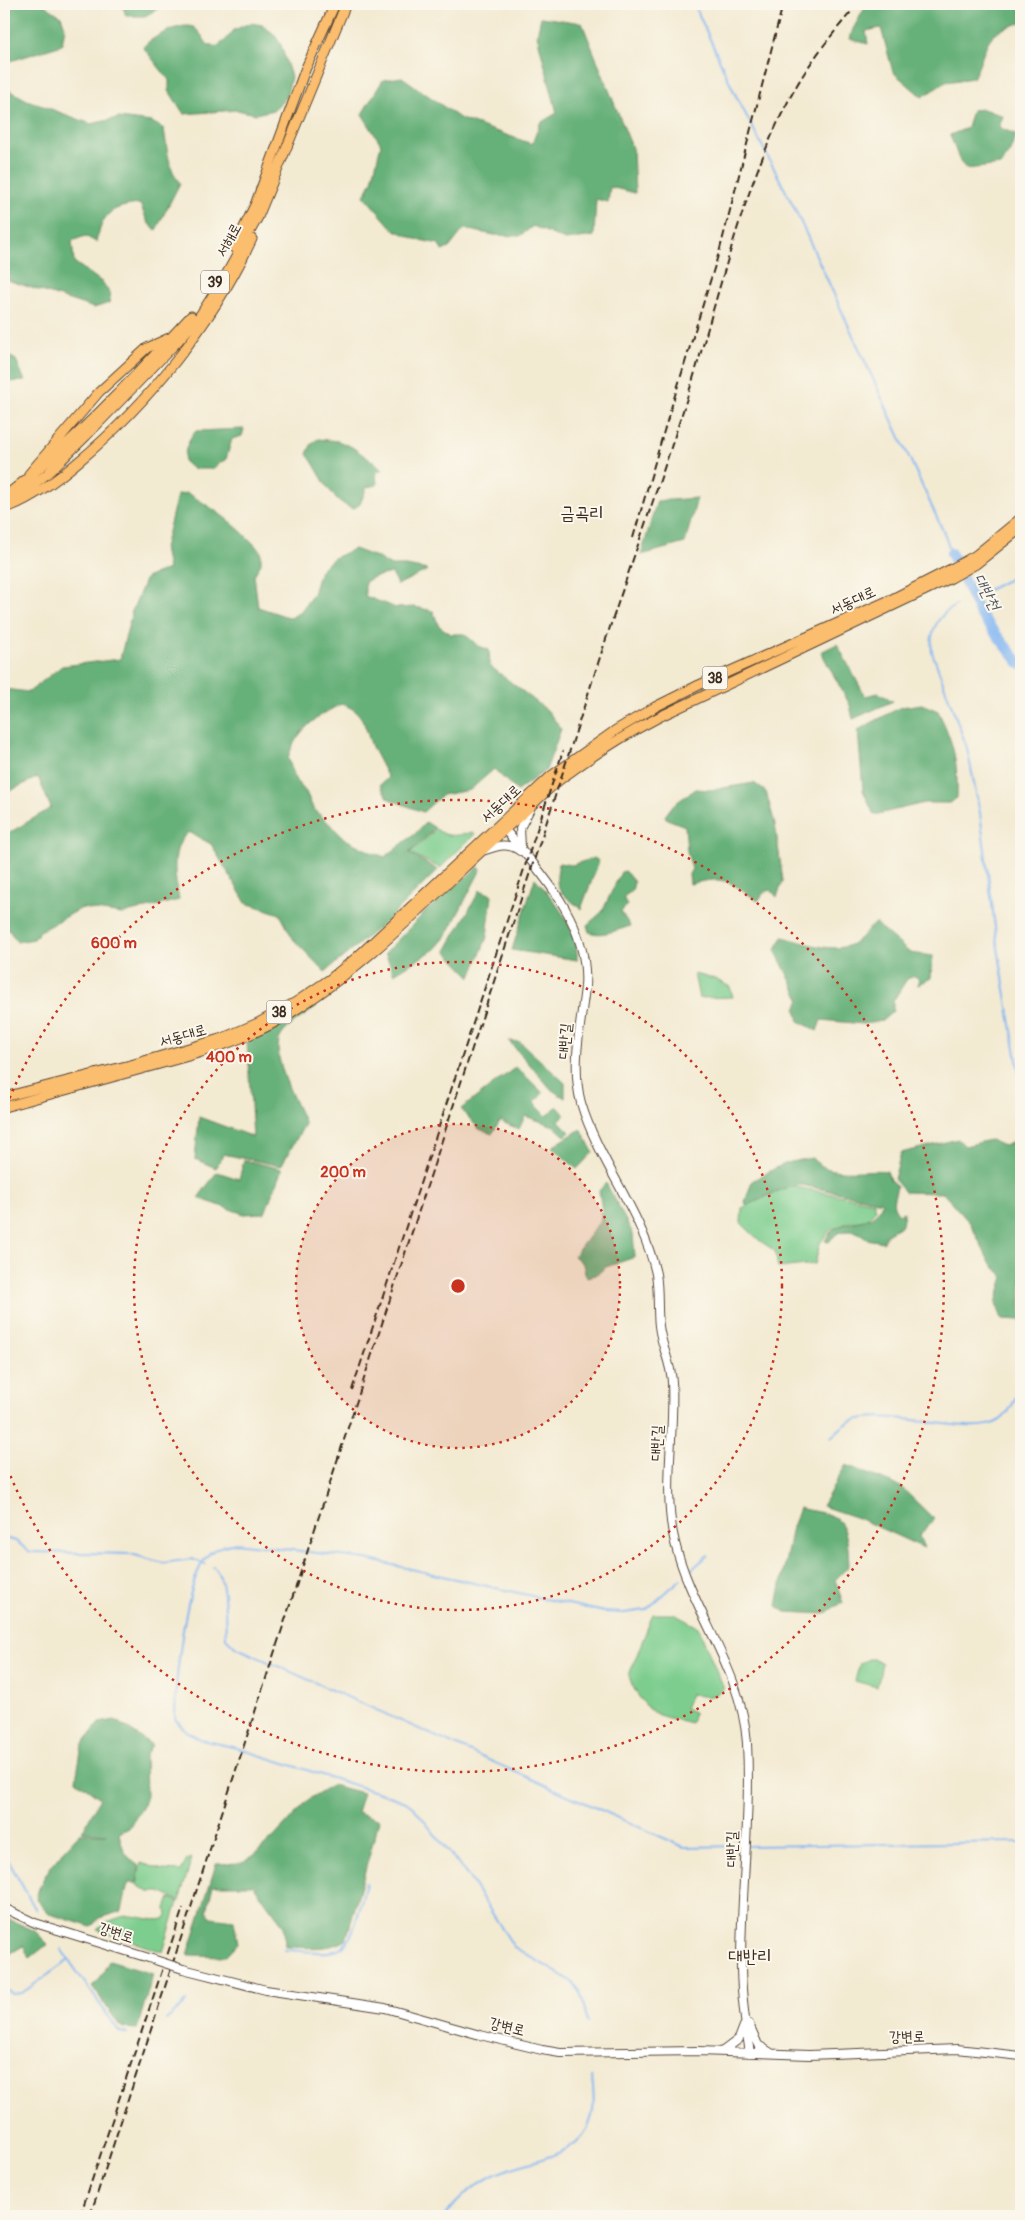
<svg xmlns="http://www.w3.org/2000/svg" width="1025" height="2220" viewBox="0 0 1025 2220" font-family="Pangolin,'Poor Story',sans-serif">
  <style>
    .green { fill: #7dcd8e; stroke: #5c7c56 }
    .forest { fill: #66b079; stroke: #506d4c }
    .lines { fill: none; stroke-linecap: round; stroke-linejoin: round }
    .stream { stroke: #85b7f2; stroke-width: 2 }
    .river { stroke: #85b7f2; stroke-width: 10 }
    .tertiary-casing { stroke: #574739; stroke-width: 10 }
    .primary-casing { stroke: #574739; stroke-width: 11 }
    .tertiary { stroke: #fff; stroke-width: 8 }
    .primary { stroke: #fbbd6e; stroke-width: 9 }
    .rail { stroke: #3b2a1e; stroke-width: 2; stroke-dasharray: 8 4; stroke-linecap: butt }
    .tertiary-bridge-casing { stroke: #574739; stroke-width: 10; stroke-linecap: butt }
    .tertiary-bridge { stroke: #fff; stroke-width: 8 }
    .ring { fill: none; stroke: #c8321e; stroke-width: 2.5; stroke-dasharray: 2.5 5 }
    .labels { text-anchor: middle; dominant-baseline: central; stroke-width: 4; stroke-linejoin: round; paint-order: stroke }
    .shield { fill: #fbf7ec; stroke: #75685c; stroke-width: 1 }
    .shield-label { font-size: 14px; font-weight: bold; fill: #3b2a1e }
    .street-label { font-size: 15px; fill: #3b2a1e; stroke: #fbf7ec }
    .water-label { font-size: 16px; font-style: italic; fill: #51545e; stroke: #fbf7ec }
    .quarter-label { font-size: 18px; fill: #3b2a1e; stroke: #fbf7ec }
    .centre { fill: #c8321e; stroke: #fbf7ec; stroke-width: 2.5 }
    .ring-label { font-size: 15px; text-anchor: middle; font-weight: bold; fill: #c8321e; stroke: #fbf7ec; stroke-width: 4; stroke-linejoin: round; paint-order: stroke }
  </style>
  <rect width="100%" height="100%" fill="#fbf7ec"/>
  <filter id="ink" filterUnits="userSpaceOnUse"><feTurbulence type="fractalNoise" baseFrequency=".02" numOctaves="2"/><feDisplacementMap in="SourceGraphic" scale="10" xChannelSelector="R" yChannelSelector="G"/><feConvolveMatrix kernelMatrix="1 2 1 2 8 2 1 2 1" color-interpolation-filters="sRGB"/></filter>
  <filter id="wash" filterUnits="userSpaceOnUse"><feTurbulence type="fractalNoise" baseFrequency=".0096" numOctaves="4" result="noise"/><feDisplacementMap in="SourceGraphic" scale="20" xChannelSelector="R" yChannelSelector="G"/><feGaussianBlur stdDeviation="1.12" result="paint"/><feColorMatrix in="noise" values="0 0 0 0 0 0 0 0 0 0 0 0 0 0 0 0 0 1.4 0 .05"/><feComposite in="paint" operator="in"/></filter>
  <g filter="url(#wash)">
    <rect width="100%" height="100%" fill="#f3ead2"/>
    <path class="green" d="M 436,829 C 449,839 458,835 473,832 L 475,834 L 440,868 L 410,853 Z
      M 694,974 L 715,979 L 730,987 L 733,997 L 699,998 Z
      M 787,1187 L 796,1187 L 874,1202 L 876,1210 L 866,1220 L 850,1222 L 830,1230 L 820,1243 L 815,1264 L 778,1268 L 775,1251 L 759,1240 L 741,1223 L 742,1208 Z
      M 653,1614 L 674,1614 L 698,1627 L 724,1689 C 712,1699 706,1697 691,1694 L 685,1708 L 694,1712 L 691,1723 C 681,1720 669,1719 659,1715 C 646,1710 631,1688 629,1675 Z
      M 869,1659 L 875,1659 L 882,1663 L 877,1687 L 855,1681 L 860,1663 Z
      M 192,1858 L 179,1901 L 160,1892 L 149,1892 L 137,1885 L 141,1863 L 163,1870 L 181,1871 L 187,1860 Z
      M 170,1898 L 178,1902 L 163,1952 L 97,1930 C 104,1923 117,1917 127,1916 C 139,1915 151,1922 164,1919 L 167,1915 L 166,1908 Z"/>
    <path class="forest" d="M 4,4 L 43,4 L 61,16 L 65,27 L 62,45 L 4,63 Z
      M 122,4 L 166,4 L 145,16 L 126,16 Z
      M 867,4 L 1021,4 L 1021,23 C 980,33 990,46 973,78 L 946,82 L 922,97 L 893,72 L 881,28 L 866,31 L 868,44 L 850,39 L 853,29 Z
      M 541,17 L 582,23 L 633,150 L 635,193 L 610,187 L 608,202 L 596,199 L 594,236 L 565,240 L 533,226 L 520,236 L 494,235 L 464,229 L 449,248 L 442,251 L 439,244 L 415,239 L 393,229 L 364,196 L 372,181 L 381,144 L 362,114 L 383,80 L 402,77 L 461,119 L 532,144 L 540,123 L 557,113 L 537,35 Z
      M 250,23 L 262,25 L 274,34 L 281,45 L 291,77 L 286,98 L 273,110 L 256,114 L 237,110 L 184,114 L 169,91 L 169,80 L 143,47 C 151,38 180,22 193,27 C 199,30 204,40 208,45 L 216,47 L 225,41 L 234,30 Z
      M 4,87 L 27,100 L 91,124 L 118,118 L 152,122 L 164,129 C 167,147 168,169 180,183 L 156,230 L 148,223 L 140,204 C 109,207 104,213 96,242 L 85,236 L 72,241 L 74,262 L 103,283 L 110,294 L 109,303 L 94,308 L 4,279 Z
      M 983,109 L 1003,116 L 999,127 L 1016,135 L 1010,151 L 1001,165 L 966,169 L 959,159 L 950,135 L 967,128 L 972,110 Z
      M 4,353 L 16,360 L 25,381 L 4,382 Z
      M 244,429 L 242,436 L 232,439 L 226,459 L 212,469 L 193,469 L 184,461 C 185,449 188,440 196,431 Z
      M 318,439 L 338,441 L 352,447 L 383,469 L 376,472 L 377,485 L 367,487 L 360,504 L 353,509 C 328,499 322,474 307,454 L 312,443 Z
      M 187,493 C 215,509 240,527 261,552 L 261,564 L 254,575 L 258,607 L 291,618 L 301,611 L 313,594 L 320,570 L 334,558 L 354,549 L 378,558 L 391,566 L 406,566 L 428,570 L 397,585 L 392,573 L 374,577 L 365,582 L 365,596 L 396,608 L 415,607 L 433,611 L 439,626 L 451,634 L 464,634 L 479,646 L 489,650 L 490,666 L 548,711 L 561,729 L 546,770 L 517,791 L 494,769 L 470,790 L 442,795 L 423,812 L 389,799 L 380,785 L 388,778 C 383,768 378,759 373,749 C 364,728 366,711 341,704 C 316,717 296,730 288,758 L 296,781 L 306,792 L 313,808 L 345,839 L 371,852 L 385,857 L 415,834 L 426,822 L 435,828 L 409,853 L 438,870 L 383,924 L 325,972 L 293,939 L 280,914 L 246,903 L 211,844 L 189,832 C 169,847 175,878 179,900 L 122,914 L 82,908 L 40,931 L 34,939 L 17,942 L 9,930 L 4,929 L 4,836 L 51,808 L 38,777 L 4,794 L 4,689 L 29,692 L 62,666 L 120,659 L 132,611 L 146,578 L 168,569 L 164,548 L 177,495 Z
      M 697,498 L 685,543 L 641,555 L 657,501 Z
      M 837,644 L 865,696 L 879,693 L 893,701 L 853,719 L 850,705 L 821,652 Z
      M 922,704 L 938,711 C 954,744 958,761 957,798 L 949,803 L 924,803 L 874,815 L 863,790 L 858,730 L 901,707 Z
      M 754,783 L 766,792 L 775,824 L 783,881 L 777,897 L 771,890 L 764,892 L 758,901 C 728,881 727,875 690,884 L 689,874 L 692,869 L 687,851 L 685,826 L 667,819 L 665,816 L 673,805 L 696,789 L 710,790 Z
      M 594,858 L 599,861 L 581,909 C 560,891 553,892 559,863 L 572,865 Z
      M 478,867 L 481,869 L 447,935 L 435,949 L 394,974 L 385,953 L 427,910 Z
      M 625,871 L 634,882 L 632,891 L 623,897 L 627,905 L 621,912 L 630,926 C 618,930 601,937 589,932 L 587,925 L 602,912 L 621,872 Z
      M 535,878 C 554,900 579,929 577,960 L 512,950 Z
      M 480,890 L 492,895 L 487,937 L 471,977 L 446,951 Z
      M 875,923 L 910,953 L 933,956 L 931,978 L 918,985 L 919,980 L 915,976 L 907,979 L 893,1001 L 893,1011 L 882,1021 L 864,1024 L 821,1020 L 817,1031 L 799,1021 L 796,1010 L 800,999 L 775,950 L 783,937 C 803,942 833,954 852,944 C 860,940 868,929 875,923 Z
      M 312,1004 L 317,1007 C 307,1014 287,1026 281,1036 C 269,1054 297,1104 305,1124 L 281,1166 L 223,1154 L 216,1168 L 195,1159 L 199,1117 L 253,1137 L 247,1042 L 282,1024 Z
      M 509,1041 L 520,1042 L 565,1083 L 565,1098 L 552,1090 Z
      M 516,1067 L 543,1093 L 534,1103 L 547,1116 L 557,1106 L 565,1115 L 559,1121 L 570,1132 L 565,1136 L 554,1126 L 525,1116 L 519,1129 L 500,1121 L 492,1134 L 479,1129 L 461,1109 Z
      M 581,1129 L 593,1152 L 577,1169 L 552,1147 Z
      M 958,1139 L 965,1146 L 990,1140 L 1004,1146 L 1021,1139 L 1021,1320 L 1002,1319 L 996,1303 L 1004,1277 L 990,1263 L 970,1223 L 943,1193 L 905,1192 L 894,1179 L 901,1153 Z
      M 812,1158 C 829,1179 864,1168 887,1171 L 890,1180 L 897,1186 C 895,1198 889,1203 899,1214 L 904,1212 L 902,1225 L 887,1234 L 883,1242 L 866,1239 C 862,1231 847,1229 838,1233 C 835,1235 831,1239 829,1242 L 825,1241 C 827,1238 829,1233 832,1231 C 849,1218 876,1227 882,1202 L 802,1185 C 781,1187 765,1196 747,1206 L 745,1202 L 752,1181 L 785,1163 Z
      M 244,1160 L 282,1169 L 265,1213 L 244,1214 L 198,1198 L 217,1172 L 239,1179 Z
      M 606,1183 L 633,1234 L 635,1257 L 606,1267 L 596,1275 L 586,1277 L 583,1264 L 574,1256 L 600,1221 L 602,1211 L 599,1191 Z
      M 846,1465 L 901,1487 L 934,1519 L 919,1536 L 924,1548 L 858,1518 L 822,1506 Z
      M 799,1508 C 810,1511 824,1512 834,1517 C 849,1525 848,1552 849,1566 L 835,1580 L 843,1603 L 834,1607 L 825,1614 L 786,1612 L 777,1606 L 792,1527 Z
      M 115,1720 L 152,1745 L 145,1756 L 146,1796 L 142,1808 L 129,1828 L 119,1833 C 122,1849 126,1857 139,1866 L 137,1883 L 129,1883 L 127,1887 L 122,1911 L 99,1918 L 91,1927 L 50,1914 L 36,1900 C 40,1874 62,1853 79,1834 L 108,1834 L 82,1832 L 100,1798 L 76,1780 L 82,1745 L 99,1723 Z
      M 332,1785 L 363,1793 L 357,1812 L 379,1820 L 346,1940 C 328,1951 306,1947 285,1947 L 284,1926 L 253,1885 L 213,1885 L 207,1911 L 211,1918 L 234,1921 L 238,1943 L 226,1956 L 188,1955 L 216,1864 L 241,1863 L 253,1856 L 274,1837 L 310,1798 Z
      M 4,1917 L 35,1931 L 48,1944 L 30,1958 L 23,1946 L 6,1956 L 4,1954 Z
      M 109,1961 L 153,1974 L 137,2029 L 124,2028 L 120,2026 L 92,1986 L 99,1980 Z"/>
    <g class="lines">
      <path class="stream" d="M 694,4 L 734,92 L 792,203 L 944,533 L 951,553
        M 986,591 L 1021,573
        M 956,605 C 937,616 929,631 932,652 L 967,748 L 980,813 L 997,942 L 1021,1084
        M 831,1437 C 837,1432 844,1424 852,1421 C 891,1407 973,1438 999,1421 C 1012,1412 1016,1396 1021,1382
        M 4,1538 L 16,1541 L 30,1552 L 131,1554 L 163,1563 L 192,1559 L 205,1564
        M 213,1567 C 227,1575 225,1623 226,1638 L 235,1647 L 684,1847 L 743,1846
        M 690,1571 L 708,1555
        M 747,1846 L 1021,1842
        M 4,1853 L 36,1910
        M 61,1949 L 116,2027 L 119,2031 L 128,2034
        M 284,1950 C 300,1950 323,1955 338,1950 C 355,1943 361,1900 366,1883
        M 4,1988 L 12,1994 L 22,1993 L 69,1960
        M 166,2020 L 187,2002
        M 588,2023 L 580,1991 L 571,1981 L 514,1947 L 470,1879 L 414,1808 L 406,1802 L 392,1797 L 237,1748 L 202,1740 L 186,1731 L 175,1719 C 175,1683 184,1581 208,1555 C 215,1547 226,1545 236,1543 L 366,1559 L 604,1612 L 624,1613 L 646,1610 L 681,1579
        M 4,2197 L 12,2216
        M 446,2216 C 456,2200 475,2185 492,2176 C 519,2161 571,2160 587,2129 C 596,2112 594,2095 592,2077"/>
      <path class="river" d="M 951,553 L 980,614 L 1021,665"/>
    </g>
  </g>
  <g filter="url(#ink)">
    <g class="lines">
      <defs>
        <path id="tertiary" d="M 501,825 C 540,872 590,922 585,987 C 581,1025 571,1065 581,1103 C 599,1163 643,1213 656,1274 C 659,1291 657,1309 659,1326 C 661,1345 671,1363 672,1382 C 675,1435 662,1491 675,1543 C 692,1612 742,1669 747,1743 C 751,1816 741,1890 741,1963 C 741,1993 745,2023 750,2053
          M 521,847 L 520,828 L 530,809
          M 482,851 C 495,847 507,841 520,851
          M 4,1908 L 35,1923 L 152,1959
          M 183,1969 L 266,1990 L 385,2008 L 480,2035 L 542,2050 L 560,2053 L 698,2051 L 809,2055 L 957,2049 L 1021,2056
          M 749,2024 L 758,2045 L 771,2053
          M 723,2051 L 739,2039 L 744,2026"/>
        <path id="primary" d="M 234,248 L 255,205 L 305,70 L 335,4
          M 29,474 L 99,392 L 147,348 L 169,338
          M 4,497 C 73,444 131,380 191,316
          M 11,506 C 36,496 58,479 78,462 C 147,405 214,321 252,239
          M 4,507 L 47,474 L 86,436 L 177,342 L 199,317 L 226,275 L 258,217 L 346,4
          M 4,1097 L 134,1064 L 223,1038 L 258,1023 L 296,1002 L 330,979 L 357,957 L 551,776 L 616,730 L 655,707 L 699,685 L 894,598 L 953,568 L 976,555 L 1021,518
          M 4,1107 L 192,1055 C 222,1046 252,1036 279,1020 C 371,966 442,885 521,815 C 536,802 550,786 566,775 C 596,753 626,734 659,717 L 951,578 L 976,564 L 1021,528"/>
      </defs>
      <use href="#tertiary" class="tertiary-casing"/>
      <use href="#primary" class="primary-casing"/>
      <use href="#tertiary" class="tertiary"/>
      <use href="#primary" class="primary"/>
      <path class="rail" d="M 633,538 L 664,431 L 720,249 L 783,4
        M 352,1390 L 563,751
        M 80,2216 L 183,1908
        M 90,2216 L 520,902 C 550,814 577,727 606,639 C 633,558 662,477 688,395 C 720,294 744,178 797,85 C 814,56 836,29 858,4"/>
      <defs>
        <path id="tertiary-bridge" d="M 152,1959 L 183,1969"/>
      </defs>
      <use href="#tertiary-bridge" class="tertiary-bridge-casing"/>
      <use href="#tertiary-bridge" class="tertiary-bridge"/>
    </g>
  </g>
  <circle cx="458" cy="1286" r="162" fill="#c8321e" fill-opacity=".12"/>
  <g class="ring">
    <circle cx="458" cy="1286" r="162"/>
    <circle cx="458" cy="1286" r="324"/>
    <path d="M4 1112A486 486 0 1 1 4 1460"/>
  </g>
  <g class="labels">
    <g class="shield">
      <rect x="201" y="270.5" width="28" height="23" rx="4"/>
      <rect x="702.5" y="666.5" width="25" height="23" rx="4"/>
      <rect x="266.5" y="1000.5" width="25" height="23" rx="4"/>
    </g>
    <g class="shield-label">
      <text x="215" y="282">39</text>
      <text x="715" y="678">38</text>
      <text x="279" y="1012">38</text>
    </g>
    <g class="street-label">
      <text transform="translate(229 240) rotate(-61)">서해로</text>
      <text transform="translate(853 601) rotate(-25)">서동대로</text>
      <text transform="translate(501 804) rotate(-43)">서동대로</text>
      <text transform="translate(183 1036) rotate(-16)">서동대로</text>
      <text transform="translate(565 1041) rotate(-85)">대반길</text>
      <text transform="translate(657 1443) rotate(-87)">대반길</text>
      <text transform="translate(732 1849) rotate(-89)">대반길</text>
      <text transform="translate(116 1933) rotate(18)">강변로</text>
      <text transform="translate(507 2027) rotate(14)">강변로</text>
      <text transform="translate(907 2037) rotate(-1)">강변로</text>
    </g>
    <g class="water-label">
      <text transform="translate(987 592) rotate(62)">대반천</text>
    </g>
    <g class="quarter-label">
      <text x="582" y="513">금곡리</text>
      <text x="750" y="1956">대반리</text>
    </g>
  </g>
  <circle cx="458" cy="1286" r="8" class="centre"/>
  <g class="ring-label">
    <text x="114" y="948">600 m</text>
    <text x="229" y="1062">400 m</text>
    <text x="343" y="1177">200 m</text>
  </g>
  <rect width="1025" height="2220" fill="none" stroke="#fbf7ec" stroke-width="20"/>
</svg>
